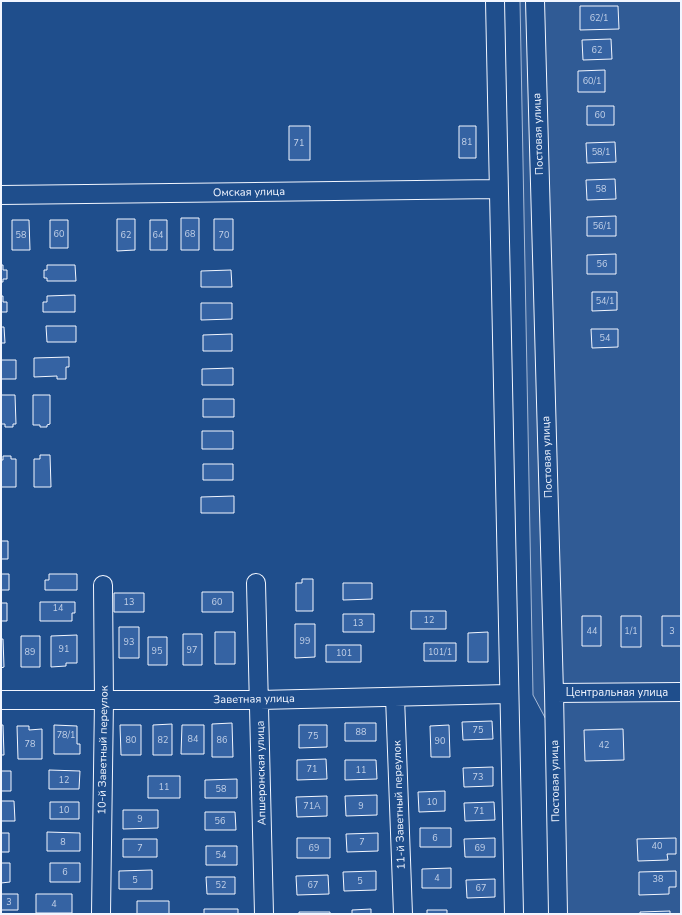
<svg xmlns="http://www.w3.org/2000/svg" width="682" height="915" viewBox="0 0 682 915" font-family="'Nunito Sans',sans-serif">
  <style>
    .built { fill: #305b95; stroke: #a8bbd7 }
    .building { fill: #3563a3; stroke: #f2f6ff }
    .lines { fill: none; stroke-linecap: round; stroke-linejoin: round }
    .minor-casing { stroke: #f2f6ff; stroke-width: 20 }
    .minor { stroke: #1f4e8c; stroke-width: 18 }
    .labels { text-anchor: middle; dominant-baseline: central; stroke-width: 3; stroke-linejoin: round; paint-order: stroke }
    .number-label { font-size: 9px; fill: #c3d1e8 }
    .street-label { font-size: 11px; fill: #f2f6ff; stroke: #1f4e8c }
  </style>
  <rect width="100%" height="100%" fill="#1f4e8c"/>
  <path class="built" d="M 520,1 L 681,1 L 681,914 L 563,914 L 558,742 L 533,695 Z"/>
  <path class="building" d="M 580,6 L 618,6 L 619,29 L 580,30 Z
    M 611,39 L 612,59 L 583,60 L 582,40 Z
    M 605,70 L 605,92 L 578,92 L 578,71 Z
    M 587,106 L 614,106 L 614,125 L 587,125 Z
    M 289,126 L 310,126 L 310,160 L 289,160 Z
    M 459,126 L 476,126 L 476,158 L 459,158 Z
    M 615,142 L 616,162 L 587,163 L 586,143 Z
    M 615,179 L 616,199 L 587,200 L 586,180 Z
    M 616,216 L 616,236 L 587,236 L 587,217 Z
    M 181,218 L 199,218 L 199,250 L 181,250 Z
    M 117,219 L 135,219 L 135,250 L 117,251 Z
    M 214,219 L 233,219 L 233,250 L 214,250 Z
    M 12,220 L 29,220 L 30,250 L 12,250 Z
    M 50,220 L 68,220 L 68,248 L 50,248 Z
    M 150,220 L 167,220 L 167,250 L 150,250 Z
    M 616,254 L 616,274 L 587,274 L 587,255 Z
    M 1,265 L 3,265 L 3,270 L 7,270 L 7,279 L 3,279 L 3,282 L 1,282 Z
    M 47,265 L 75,265 L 76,281 L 47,281 L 47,278 L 44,278 L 44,270 L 47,270 Z
    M 231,270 L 232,287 L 201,287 L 201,271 Z
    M 592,292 L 617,292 L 617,310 L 592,311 Z
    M 75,295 L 75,312 L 43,312 L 43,302 L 47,302 L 47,296 Z
    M 1,296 L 3,296 L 3,302 L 7,302 L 7,312 L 1,312 Z
    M 201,303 L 232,303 L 232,319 L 201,320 Z
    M 46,326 L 76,326 L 76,342 L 47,342 Z
    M 1,327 L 4,327 L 5,343 L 1,343 Z
    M 591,329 L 618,329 L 618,347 L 592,348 Z
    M 232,334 L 232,351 L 203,351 L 203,335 Z
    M 69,357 L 69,367 L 66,367 L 66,379 L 57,379 L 57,376 L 34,377 L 34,358 Z
    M 1,360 L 16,360 L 16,379 L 1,379 Z
    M 233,368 L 233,385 L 202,385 L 202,369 Z
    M 1,395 L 15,395 L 16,424 L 13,424 L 13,427 L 5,427 L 5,424 L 1,424 Z
    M 33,395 L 50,395 L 50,424 L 47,425 L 47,427 L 40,427 L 40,425 L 33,425 Z
    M 203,399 L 234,399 L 234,417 L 203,417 Z
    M 202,431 L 233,431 L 233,449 L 202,449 Z
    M 40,455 L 50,455 L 51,487 L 34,487 L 34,459 L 40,459 Z
    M 3,456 L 11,456 L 11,459 L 16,459 L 16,487 L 1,487 L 1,460 L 3,460 Z
    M 203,464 L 233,464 L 233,480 L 203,480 Z
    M 234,496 L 234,513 L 201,513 L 201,497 Z
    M 1,541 L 8,541 L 8,559 L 1,559 Z
    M 1,574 L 9,574 L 9,590 L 1,590 Z
    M 49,574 L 77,574 L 77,590 L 45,590 L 45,580 L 49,580 Z
    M 302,579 L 313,579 L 313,611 L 296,611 L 296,583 L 302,583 Z
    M 343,583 L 372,583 L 372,599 L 343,600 Z
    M 202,592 L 233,592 L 233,612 L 202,612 Z
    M 114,593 L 144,593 L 144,612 L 114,612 Z
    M 40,602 L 75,602 L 75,613 L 72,613 L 72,621 L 40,621 Z
    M 1,603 L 7,603 L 7,621 L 1,621 Z
    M 411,611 L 446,611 L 446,629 L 411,629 Z
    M 343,614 L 374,614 L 374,632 L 343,632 Z
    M 582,616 L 601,616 L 601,646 L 582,646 Z
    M 621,616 L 641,616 L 641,647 L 621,647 Z
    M 662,616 L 681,616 L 681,646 L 662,646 Z
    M 295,624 L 315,624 L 315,657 L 295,658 Z
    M 119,627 L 139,627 L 139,658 L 119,658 Z
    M 215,632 L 235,632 L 235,664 L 215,664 Z
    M 488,632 L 488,662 L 468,662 L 468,633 Z
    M 183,634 L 202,634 L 202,665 L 183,665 Z
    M 77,635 L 77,663 L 66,663 L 66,666 L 51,667 L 51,636 Z
    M 21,636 L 40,636 L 40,667 L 21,667 Z
    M 148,637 L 167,637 L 167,665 L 148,665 Z
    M 1,639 L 3,639 L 4,667 L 1,668 Z
    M 424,643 L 456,643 L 456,661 L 424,661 Z
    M 326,645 L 361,645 L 361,662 L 326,662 Z
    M 492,721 L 493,739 L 463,740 L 462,722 Z
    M 232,723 L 233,757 L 212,757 L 212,724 Z
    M 345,723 L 376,723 L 376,741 L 345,741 Z
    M 172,724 L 172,755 L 153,755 L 153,725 Z
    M 1,725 L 3,725 L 4,755 L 1,755 Z
    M 54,725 L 77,726 L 77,744 L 80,744 L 80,754 L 54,754 Z
    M 120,725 L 141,725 L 141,755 L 121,755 Z
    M 182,725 L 204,725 L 204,754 L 181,754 Z
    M 299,725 L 327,725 L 327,747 L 299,748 Z
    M 449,725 L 450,757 L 431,757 L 430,726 Z
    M 17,726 L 29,726 L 29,730 L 42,729 L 42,759 L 18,759 Z
    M 623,729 L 624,760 L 585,761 L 584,730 Z
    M 326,759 L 327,779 L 297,780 L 297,760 Z
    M 345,760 L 376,760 L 377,779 L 345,780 Z
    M 493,767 L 493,786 L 464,787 L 463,768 Z
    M 49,770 L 80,771 L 79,789 L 49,789 Z
    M 1,771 L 11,771 L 11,791 L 1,791 Z
    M 148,776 L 180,776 L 180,798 L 148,798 Z
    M 237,779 L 237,798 L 205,798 L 205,780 Z
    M 445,791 L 445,811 L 419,812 L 418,792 Z
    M 377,795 L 377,815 L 346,816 L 345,796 Z
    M 327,796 L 327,816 L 297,817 L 296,797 Z
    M 1,801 L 14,801 L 15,821 L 1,821 Z
    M 50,802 L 79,802 L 79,819 L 50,819 Z
    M 494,802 L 495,820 L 465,821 L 464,803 Z
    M 123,810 L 158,810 L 158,828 L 123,829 Z
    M 205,812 L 235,812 L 236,830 L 205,830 Z
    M 420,828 L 451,828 L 451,847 L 420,847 Z
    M 47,832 L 80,833 L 80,851 L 47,851 Z
    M 1,833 L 9,833 L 9,852 L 1,852 Z
    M 378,833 L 378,851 L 347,852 L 346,834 Z
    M 297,838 L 330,838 L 330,858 L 297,858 Z
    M 495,838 L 495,857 L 465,857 L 464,839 Z
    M 676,838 L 676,854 L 667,854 L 668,860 L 638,861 L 637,839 Z
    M 123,839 L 157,839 L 157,857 L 123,857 Z
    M 206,846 L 237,846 L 237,865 L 206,865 Z
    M 1,863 L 10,863 L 10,882 L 1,883 Z
    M 50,863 L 80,863 L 80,882 L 50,882 Z
    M 451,868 L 451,888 L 422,888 L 422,869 Z
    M 152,870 L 152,889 L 119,889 L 119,871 Z
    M 376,871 L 376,890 L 344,891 L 343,872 Z
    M 676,871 L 676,887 L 669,887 L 669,894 L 639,895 L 639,872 Z
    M 328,875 L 329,894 L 297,895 L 296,876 Z
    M 206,877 L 235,877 L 235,894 L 207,894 Z
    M 495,879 L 495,897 L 467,898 L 466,880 Z
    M 1,894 L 18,894 L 18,910 L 1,910 Z
    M 36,894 L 72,894 L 72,913 L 36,913 Z
    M 137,901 L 169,901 L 169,914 L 137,914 Z
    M 204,909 L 238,909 L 238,914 L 204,914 Z
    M 371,909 L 371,914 L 352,914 L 352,910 Z
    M 427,910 L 447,910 L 447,914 L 427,914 Z
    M 670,911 L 670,914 L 640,914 L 640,912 Z
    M 299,912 L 330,912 L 330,914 L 299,914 Z"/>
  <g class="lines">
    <defs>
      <path id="minor" d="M 495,1 L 514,914
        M 535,1 L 554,693 L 558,914
        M 1,195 L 497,189
        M 256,583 L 264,914
        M 554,693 L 681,692
        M 395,697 L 403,914
        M 1,700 L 260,700 L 508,694
        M 101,914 L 104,700 L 103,585"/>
    </defs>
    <use href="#minor" class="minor-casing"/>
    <use href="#minor" class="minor"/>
  </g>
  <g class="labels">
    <g class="number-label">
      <text x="599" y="18">62/1</text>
      <text x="597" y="50">62</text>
      <text x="592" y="81">60/1</text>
      <text x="600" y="115">60</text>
      <text x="467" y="142">81</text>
      <text x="299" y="143">71</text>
      <text x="601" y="152">58/1</text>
      <text x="601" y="189">58</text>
      <text x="602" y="226">56/1</text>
      <text x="59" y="234">60</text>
      <text x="190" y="234">68</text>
      <text x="21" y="235">58</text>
      <text x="126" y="235">62</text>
      <text x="158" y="235">64</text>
      <text x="224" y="235">70</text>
      <text x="602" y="264">56</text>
      <text x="605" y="301">54/1</text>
      <text x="605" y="338">54</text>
      <text x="129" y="602">13</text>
      <text x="217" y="602">60</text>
      <text x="58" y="608">14</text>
      <text x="429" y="620">12</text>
      <text x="358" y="623">13</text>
      <text x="592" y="631">44</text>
      <text x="631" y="631">1/1</text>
      <text x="672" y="631">3</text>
      <text x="305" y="641">99</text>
      <text x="129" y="642">93</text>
      <text x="64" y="649">91</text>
      <text x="192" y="650">97</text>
      <text x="157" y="651">95</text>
      <text x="30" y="652">89</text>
      <text x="440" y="652">101/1</text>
      <text x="344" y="653">101</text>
      <text x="478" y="730">75</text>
      <text x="361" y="732">88</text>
      <text x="66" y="735">78/1</text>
      <text x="313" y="736">75</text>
      <text x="193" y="739">84</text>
      <text x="131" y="740">80</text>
      <text x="163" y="740">82</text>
      <text x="222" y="740">86</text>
      <text x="440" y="741">90</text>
      <text x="30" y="744">78</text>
      <text x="604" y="745">42</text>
      <text x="312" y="769">71</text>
      <text x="361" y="770">11</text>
      <text x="478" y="777">73</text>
      <text x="64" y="780">12</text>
      <text x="164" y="787">11</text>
      <text x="221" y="789">58</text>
      <text x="432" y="802">10</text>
      <text x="312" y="806">71А</text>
      <text x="361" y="806">9</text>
      <text x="64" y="810">10</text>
      <text x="479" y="811">71</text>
      <text x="140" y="819">9</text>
      <text x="220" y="821">56</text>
      <text x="435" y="838">6</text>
      <text x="63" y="842">8</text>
      <text x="362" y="842">7</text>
      <text x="657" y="846">40</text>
      <text x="140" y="848">7</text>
      <text x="314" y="848">69</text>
      <text x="480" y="848">69</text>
      <text x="221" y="855">54</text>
      <text x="65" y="872">6</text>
      <text x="437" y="878">4</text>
      <text x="658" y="879">38</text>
      <text x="135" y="880">5</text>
      <text x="360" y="881">5</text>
      <text x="221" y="885">52</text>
      <text x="313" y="885">67</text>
      <text x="481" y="888">67</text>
      <text x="9" y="902">3</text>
      <text x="54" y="904">4</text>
    </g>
    <g class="street-label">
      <text transform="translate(538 134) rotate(-92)">Постовая улица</text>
      <text transform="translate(249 192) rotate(-1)">Омская улица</text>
      <text transform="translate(547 457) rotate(-92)">Постовая улица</text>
      <text x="617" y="692">Центральная улица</text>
      <text transform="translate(254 699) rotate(-1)">Заветная улица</text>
      <text transform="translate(103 750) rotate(-89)">10-й Заветный переулок</text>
      <text transform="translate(261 773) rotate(-91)">Апшеронская улица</text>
      <text transform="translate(555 781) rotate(-91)">Постовая улица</text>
      <text transform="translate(399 805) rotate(-92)">11-й Заветный переулок</text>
    </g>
  </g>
  <rect width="682" height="915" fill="none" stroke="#f2f6ff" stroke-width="4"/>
</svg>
